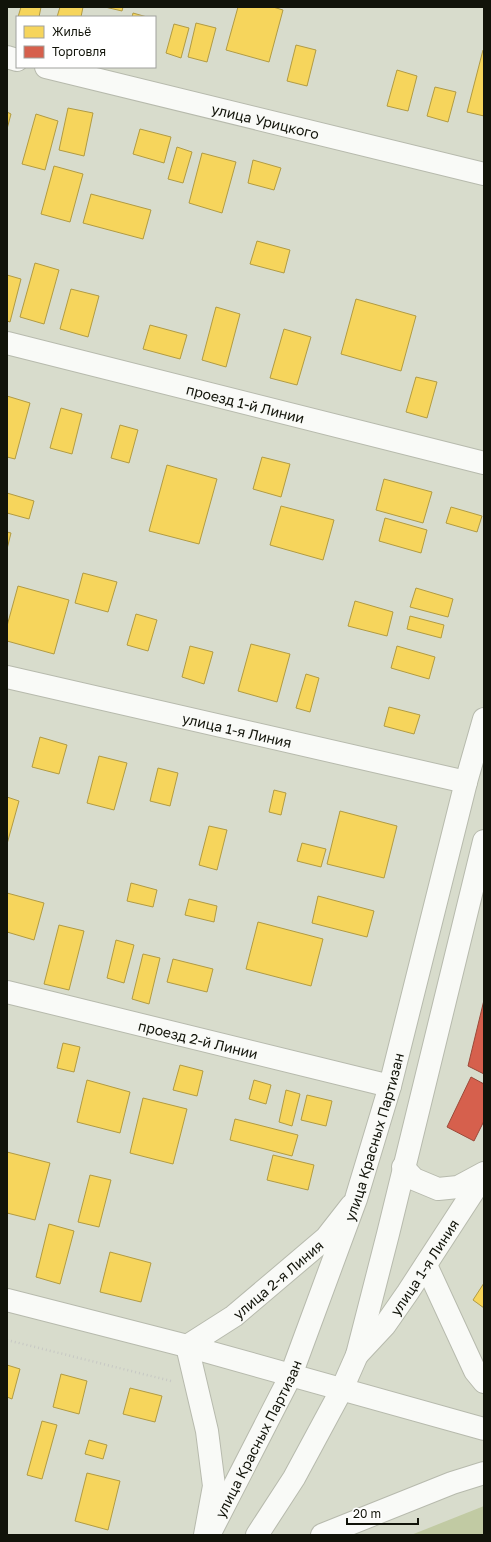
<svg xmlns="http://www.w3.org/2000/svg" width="491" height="1542" viewBox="0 0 491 1542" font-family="'Golos Text',sans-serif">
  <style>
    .green { fill: #c1caa3 }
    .homes { fill: #f6d55c; stroke: #b19b43 }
    .shops { fill: #d6604d; stroke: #9b4939 }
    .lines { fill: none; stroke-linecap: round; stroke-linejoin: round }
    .street-casing { stroke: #b7baad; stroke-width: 24 }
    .secondary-casing { stroke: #b7baad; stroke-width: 24 }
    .highway-casing { stroke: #b7baad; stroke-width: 24 }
    .path { stroke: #c7c8c4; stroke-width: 2.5; stroke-dasharray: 1 3; stroke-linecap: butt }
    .street { stroke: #f9faf7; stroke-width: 22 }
    .secondary { stroke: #f9faf7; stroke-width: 22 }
    .highway { stroke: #f9faf7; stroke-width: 22 }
    .labels { text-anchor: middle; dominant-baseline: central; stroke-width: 4; stroke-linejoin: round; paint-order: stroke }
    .street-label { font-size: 14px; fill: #111309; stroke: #fff }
  </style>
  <rect width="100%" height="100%" fill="#d8dccc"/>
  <path class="green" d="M 484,1506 L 484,1535 L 411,1535 Z"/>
  <path class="homes" d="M 21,7 L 41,7 L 39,17 L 18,17 Z
    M 60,7 L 83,7 L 81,17 L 57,17 Z
    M 105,7 L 123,7 L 122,11 Z
    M 238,7 L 273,7 L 283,10 L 269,62 L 226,50 Z
    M 133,13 L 147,17 L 132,17 Z
    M 196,23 L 216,28 L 207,62 L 188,57 Z
    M 174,24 L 189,28 L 181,58 L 166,53 Z
    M 296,45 L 316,50 L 307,86 L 287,81 Z
    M 483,50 L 484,50 L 484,116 L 467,112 Z
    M 397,70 L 417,76 L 408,111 L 387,106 Z
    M 435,87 L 456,92 L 448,122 L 427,116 Z
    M 68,108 L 93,113 L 84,156 L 59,150 Z
    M 7,112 L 11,114 L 7,129 Z
    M 36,114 L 58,121 L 45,170 L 22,164 Z
    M 140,129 L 171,137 L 164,163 L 133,154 Z
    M 177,147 L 192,152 L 183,183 L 168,179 Z
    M 202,153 L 236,162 L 222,213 L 189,203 Z
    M 253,160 L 281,168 L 274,190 L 248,183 Z
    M 54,166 L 83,174 L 70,222 L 41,214 Z
    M 91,194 L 151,210 L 143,239 L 83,223 Z
    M 257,241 L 290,250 L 284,273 L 250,264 Z
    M 35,263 L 59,270 L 44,324 L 20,317 Z
    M 7,275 L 21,279 L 10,322 L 7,321 Z
    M 71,289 L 99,296 L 88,337 L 60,329 Z
    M 356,299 L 416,316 L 401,371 L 341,354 Z
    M 216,307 L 240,314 L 226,367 L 202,360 Z
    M 150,325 L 187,335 L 180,359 L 143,349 Z
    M 284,329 L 311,337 L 297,385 L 270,378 Z
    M 416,377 L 437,382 L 427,418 L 406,412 Z
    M 7,396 L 30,403 L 15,459 L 7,457 Z
    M 61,408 L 82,414 L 72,454 L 50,448 Z
    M 120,425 L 138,430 L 129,463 L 111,458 Z
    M 262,457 L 290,464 L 281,497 L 253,489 Z
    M 167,465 L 217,479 L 199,544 L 149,531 Z
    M 384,479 L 432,492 L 423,523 L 376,510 Z
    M 7,493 L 34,501 L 29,519 L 7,513 Z
    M 281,506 L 334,520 L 323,560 L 270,545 Z
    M 451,507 L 482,516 L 477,532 L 446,523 Z
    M 385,518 L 427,530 L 421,553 L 379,541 Z
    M 7,532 L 11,533 L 7,549 Z
    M 83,573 L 117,582 L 108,612 L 75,603 Z
    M 18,586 L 69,600 L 54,654 L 7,641 L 7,626 Z
    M 416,588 L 453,599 L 448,617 L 410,607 Z
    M 355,601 L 393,612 L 387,636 L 348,626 Z
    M 136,614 L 157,620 L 148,651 L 127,645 Z
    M 410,616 L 444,625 L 441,638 L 407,629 Z
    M 251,644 L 290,654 L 277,702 L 238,691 Z
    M 190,646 L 213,652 L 204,684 L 182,677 Z
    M 397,646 L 435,657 L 429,679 L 391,668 Z
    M 306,674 L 319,678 L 310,712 L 296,708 Z
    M 389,707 L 420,715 L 414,734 L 384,726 Z
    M 40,737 L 67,745 L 59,774 L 32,767 Z
    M 99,756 L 127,763 L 114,810 L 87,803 Z
    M 158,768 L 178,773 L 170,806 L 150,801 Z
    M 274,790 L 286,793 L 281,815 L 269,812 Z
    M 7,797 L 19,801 L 7,844 Z
    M 340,811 L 397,826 L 384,878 L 327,864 Z
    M 209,826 L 227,830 L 217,870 L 199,865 Z
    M 302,843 L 326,849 L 321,867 L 297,861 Z
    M 131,883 L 157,890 L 153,907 L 127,901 Z
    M 7,893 L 44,903 L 34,940 L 7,932 Z
    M 318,896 L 374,911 L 367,937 L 312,923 Z
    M 189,899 L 217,906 L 214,922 L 185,915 Z
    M 258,922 L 323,939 L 311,986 L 246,969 Z
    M 59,925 L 84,931 L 69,990 L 44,984 Z
    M 116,940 L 134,945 L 124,983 L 107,978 Z
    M 143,954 L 160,958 L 149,1004 L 132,999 Z
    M 173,959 L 213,969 L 207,992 L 167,982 Z
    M 63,1043 L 80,1047 L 74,1072 L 57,1068 Z
    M 180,1065 L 203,1071 L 197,1096 L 173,1090 Z
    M 87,1080 L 130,1092 L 120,1133 L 77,1122 Z
    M 254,1080 L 271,1085 L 266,1104 L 249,1099 Z
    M 286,1090 L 300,1094 L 292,1126 L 279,1122 Z
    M 307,1095 L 332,1101 L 326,1126 L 301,1120 Z
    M 143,1098 L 187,1109 L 173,1164 L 130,1153 Z
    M 235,1119 L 298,1135 L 292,1156 L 230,1140 Z
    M 7,1152 L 50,1163 L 35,1220 L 7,1213 Z
    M 273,1155 L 314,1165 L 308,1190 L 267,1180 Z
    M 90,1175 L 111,1180 L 99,1227 L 78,1222 Z
    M 49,1224 L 74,1231 L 60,1284 L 36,1277 Z
    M 110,1252 L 151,1263 L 141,1302 L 100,1292 Z
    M 484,1283 L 484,1308 L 473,1300 Z
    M 7,1365 L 20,1369 L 12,1399 L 7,1397 Z
    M 61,1374 L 87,1381 L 79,1414 L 53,1407 Z
    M 130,1388 L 162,1396 L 155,1422 L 123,1414 Z
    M 42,1421 L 57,1425 L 42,1479 L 27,1475 Z
    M 89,1440 L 107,1445 L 103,1459 L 85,1454 Z
    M 87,1473 L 120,1481 L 108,1530 L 75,1521 Z"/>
  <path class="shops" d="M 484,1000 L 484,1074 L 468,1066 Z
    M 471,1077 L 484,1084 L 484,1121 L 474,1141 L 447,1127 Z"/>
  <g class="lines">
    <defs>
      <g id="street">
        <path d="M 7,57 L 17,60"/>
        <path id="s1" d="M 46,67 L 484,174"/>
        <path id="s2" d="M 7,343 L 484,463"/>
        <path id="s3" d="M 7,677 L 466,782"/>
        <path id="s4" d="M 7,992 L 390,1086"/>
      </g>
      <g id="secondary">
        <path d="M 403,1167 L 414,1179 L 438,1189 L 458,1187 L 484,1173"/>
        <path d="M 426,1265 L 475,1371 L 484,1382"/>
        <path d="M 7,1300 L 187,1346 L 484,1429"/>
        <path id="s5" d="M 187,1346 L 234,1316 L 326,1238 L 351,1206"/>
        <path d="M 187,1346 L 207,1431 L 214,1486 L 205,1535"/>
        <path id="s6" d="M 357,1355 L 385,1325 L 408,1292 L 484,1175"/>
        <path d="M 322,1535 L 452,1483 L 484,1473"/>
      </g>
      <g id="highway">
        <path id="s7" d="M 209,1535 L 291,1375 L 356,1199 L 390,1086 L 466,782 L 484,719"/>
        <path d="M 257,1535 L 294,1478 L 342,1389 L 357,1355 L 388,1234 L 484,841"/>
      </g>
    </defs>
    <use href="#street" class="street-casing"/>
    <use href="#secondary" class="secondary-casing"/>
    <use href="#highway" class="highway-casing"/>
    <path class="path" d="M 7,1340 L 171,1381"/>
    <use href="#street" class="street"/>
    <use href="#secondary" class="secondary"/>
    <use href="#highway" class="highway"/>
  </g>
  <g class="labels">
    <g class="street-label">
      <text stroke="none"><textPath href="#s1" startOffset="226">улица Урицкого</textPath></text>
      <text stroke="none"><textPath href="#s2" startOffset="246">проезд 1-й Линии</textPath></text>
      <text stroke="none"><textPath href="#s3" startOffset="236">улица 1-я Линия</textPath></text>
      <text stroke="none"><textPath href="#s4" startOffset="197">проезд 2-й Линии</textPath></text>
      <text stroke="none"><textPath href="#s7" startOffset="432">улица Красных Партизан</textPath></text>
      <text stroke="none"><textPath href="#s6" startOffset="111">улица 1-я Линия</textPath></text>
      <text stroke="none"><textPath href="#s5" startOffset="113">улица 2-я Линия</textPath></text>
      <text stroke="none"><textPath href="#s7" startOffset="108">улица Красных Партизан</textPath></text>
    </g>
  </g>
  <rect width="491" height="1542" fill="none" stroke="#111309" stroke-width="16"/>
  <rect x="16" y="16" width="140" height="52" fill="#ffffff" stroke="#a0a19d"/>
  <rect x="24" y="26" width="20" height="12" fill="#f6d55c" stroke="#a0a19d"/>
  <text x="52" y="36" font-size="12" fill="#111309">Жильё</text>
  <rect x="24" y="46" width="20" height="12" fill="#d6604d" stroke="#a0a19d"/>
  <text x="52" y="56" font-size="12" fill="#111309">Торговля</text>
  <path d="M347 1518v6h71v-6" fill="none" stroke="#111309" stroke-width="2"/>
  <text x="353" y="1518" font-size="12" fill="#111309" stroke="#ffffff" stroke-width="3" paint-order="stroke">20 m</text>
</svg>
